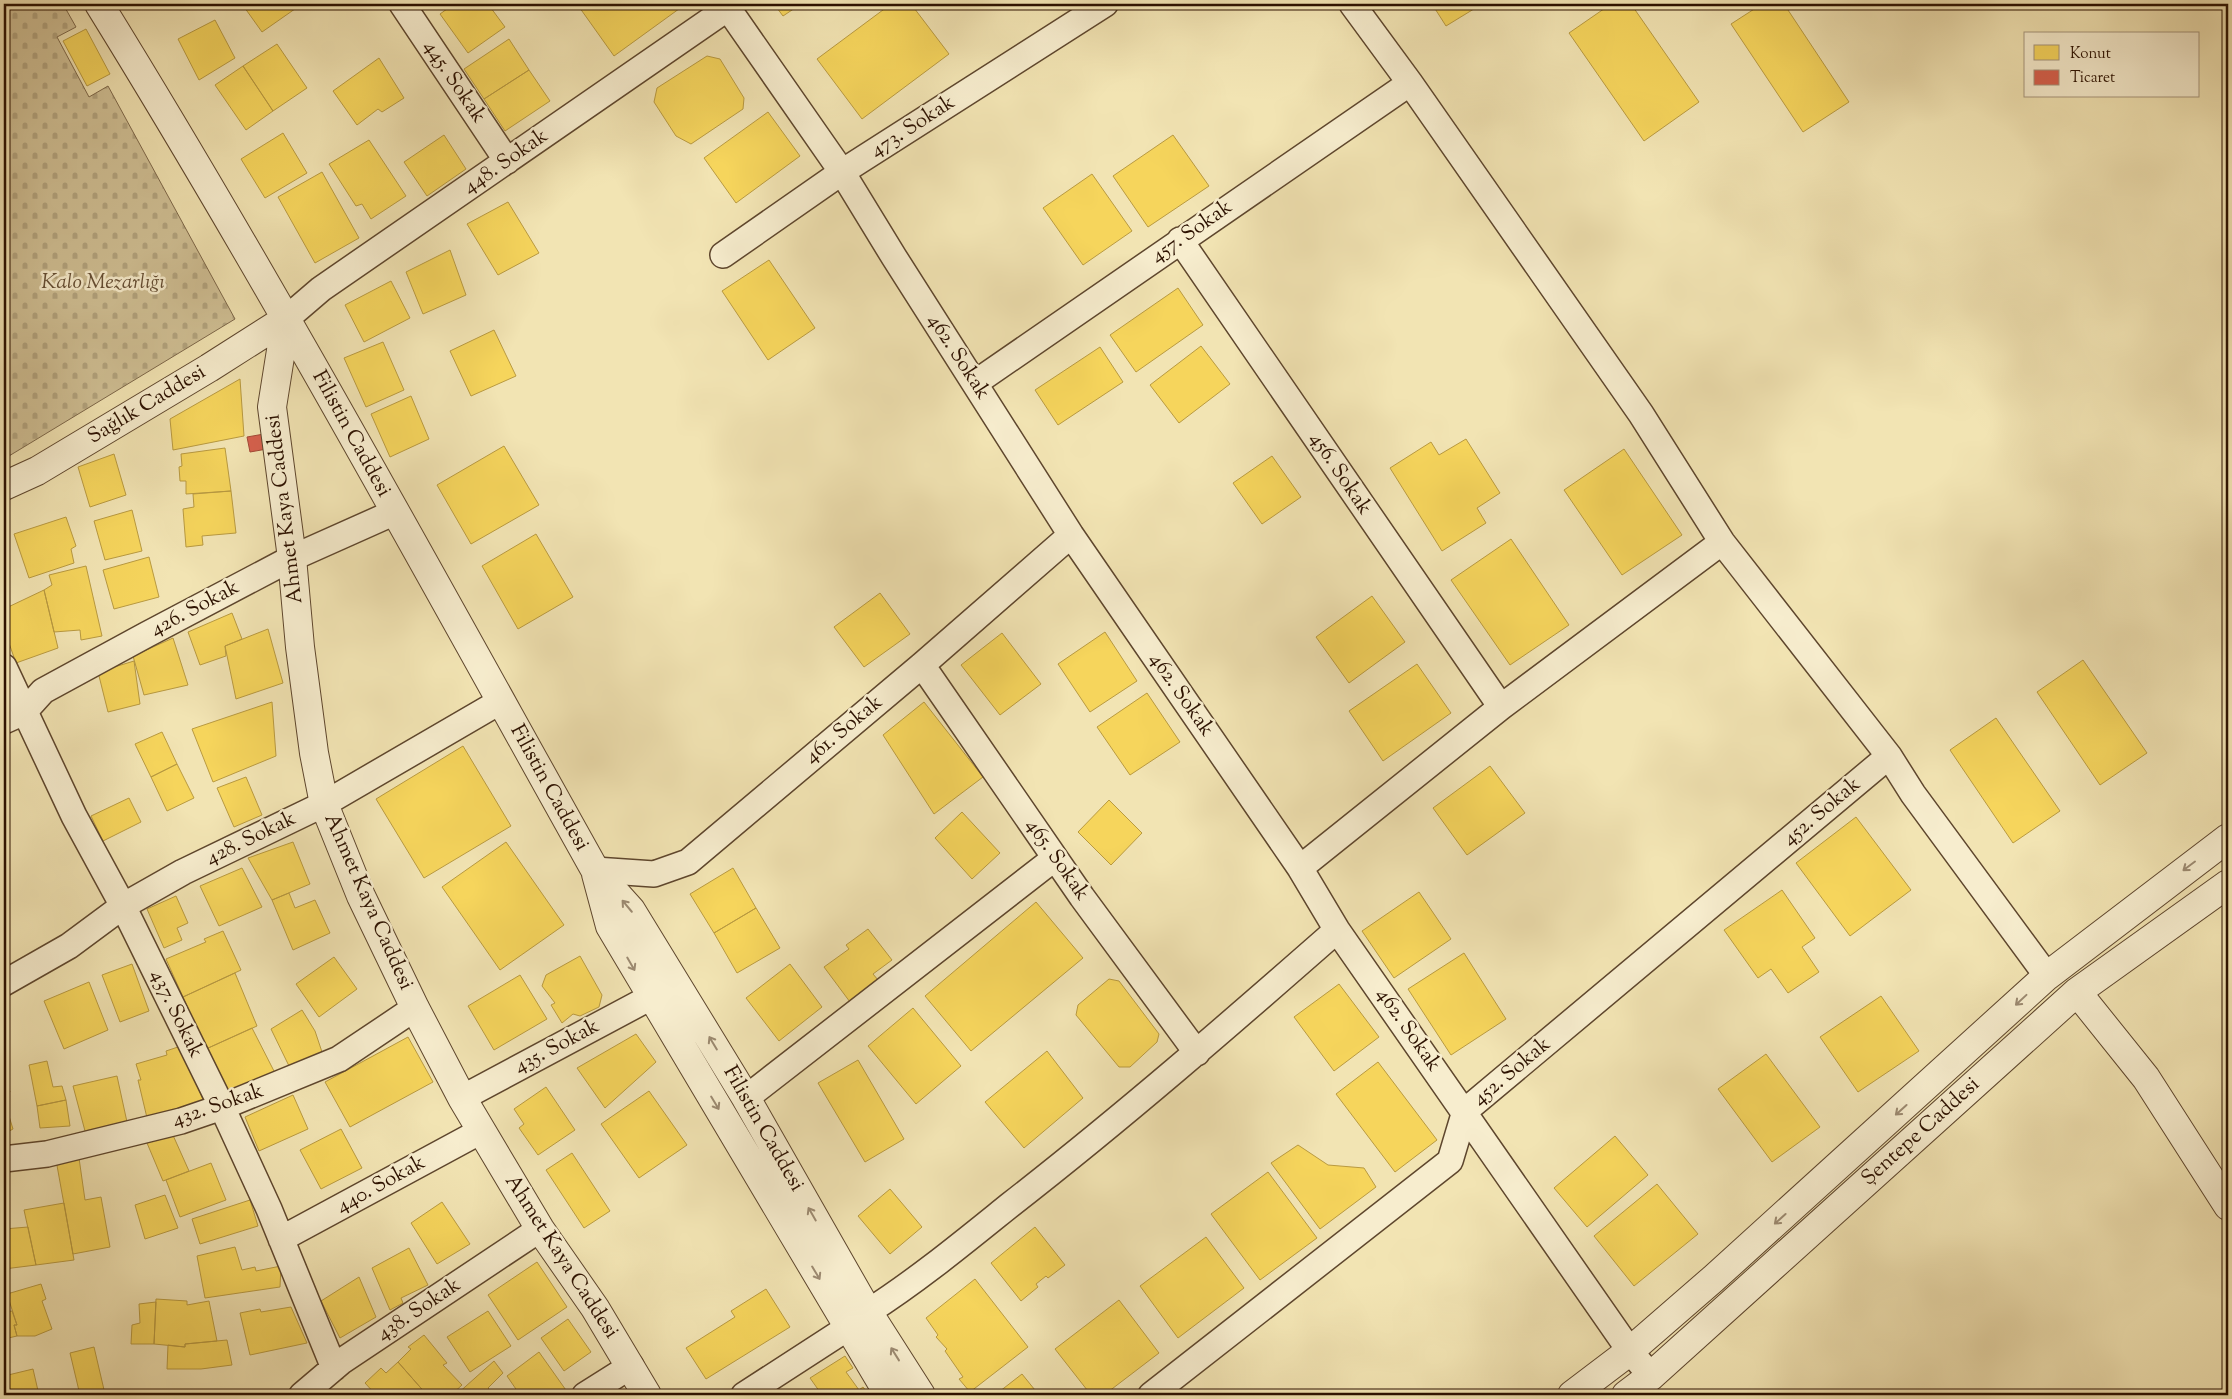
<svg xmlns="http://www.w3.org/2000/svg" width="2232" height="1399" viewBox="0 0 2232 1399" font-family="'Sorts Mill Goudy',serif">
  <style>
    .cemetery { fill: url(#cemetery-stones); stroke: #7e684a }
    .homes { fill: #f6d55c; stroke: #b99a40 }
    .shops { fill: #d6604d; stroke: #a34836 }
    .lines { fill: none; stroke-linecap: round; stroke-linejoin: round }
    .minor-casing { stroke: #5e462d; stroke-width: 28 }
    .tertiary-casing { stroke: #5e462d; stroke-width: 30 }
    .minor { stroke: #f7edce; stroke-width: 25 }
    .tertiary { stroke: #f7edce; stroke-width: 28 }
    .oneway { stroke: #9c8a71 }
    .labels { text-anchor: middle; dominant-baseline: central; stroke-width: 5; stroke-linejoin: round; paint-order: stroke }
    .street-label { font-size: 21px; fill: #2c1100; stroke: #f7edce }
    .park-label { font-size: 21px; font-style: italic; fill: #654e34; stroke: #f7edce }
  </style>
  <defs>
    <pattern id="cemetery-stones" width="16" height="16" patternUnits="userSpaceOnUse" patternTransform="scale(1.25)"><rect width="16" height="16" fill="#d0c095"/><path d="M2 7V4a2 2 0 0 1 4 0v3zM10 15v-3a2 2 0 0 1 4 0v3z" fill="#b3a47f"/></pattern>
  </defs>
  <rect width="100%" height="100%" fill="#f2e4b3"/>
  <filter id="stains"><feTurbulence type="fractalNoise" baseFrequency=".004" numOctaves="4"/><feColorMatrix values="0 0 0 0 .2 0 0 0 0 .09 0 0 0 0 .02 0 0 0 .5 -.17"/></filter>
  <radialGradient id="worn" r=".72"><stop offset=".6" stop-color="#630" stop-opacity="0"/><stop offset="1" stop-color="#630" stop-opacity=".3"/></radialGradient>
  <path class="cemetery" d="M 4,4 L 63,4 L 76,27 L 57,37 L 89,97 L 108,86 L 235,319 L 4,459 Z"/>
  <path class="homes" d="M 242,4 L 302,4 L 262,32 Z
    M 454,4 L 488,4 L 505,27 L 468,53 L 440,14 Z
    M 577,4 L 682,4 L 683,6 L 614,56 Z
    M 774,4 L 801,4 L 783,16 Z
    M 891,4 L 911,4 L 949,54 L 862,119 L 817,59 Z
    M 1432,4 L 1482,4 L 1446,26 Z
    M 1611,4 L 1631,4 L 1699,102 L 1644,141 L 1569,33 Z
    M 1762,4 L 1784,4 L 1849,102 L 1803,132 L 1731,24 Z
    M 215,20 L 235,58 L 199,80 L 178,39 Z
    M 86,29 L 110,74 L 87,86 L 63,41 Z
    M 509,39 L 529,70 L 484,99 L 464,69 Z
    M 277,44 L 307,88 L 273,111 L 243,66 Z
    M 707,56 L 720,59 L 744,98 L 743,109 L 691,144 L 676,136 L 654,102 L 657,88 Z
    M 379,58 L 404,98 L 382,112 L 378,109 L 357,125 L 333,91 Z
    M 243,66 L 273,111 L 246,130 L 215,85 Z
    M 529,70 L 550,101 L 505,131 L 484,99 Z
    M 768,112 L 800,156 L 736,203 L 704,158 Z
    M 283,133 L 307,173 L 265,198 L 241,159 Z
    M 444,135 L 466,169 L 427,196 L 404,162 Z
    M 1173,135 L 1209,186 L 1148,227 L 1113,176 Z
    M 369,140 L 406,196 L 371,219 L 362,204 L 356,206 L 329,164 Z
    M 322,172 L 359,238 L 315,263 L 278,197 Z
    M 1092,174 L 1132,231 L 1083,265 L 1043,208 Z
    M 508,202 L 539,253 L 498,275 L 467,224 Z
    M 450,250 L 466,295 L 423,314 L 406,272 Z
    M 769,260 L 815,328 L 768,360 L 722,291 Z
    M 391,281 L 410,318 L 364,342 L 345,305 Z
    M 1178,288 L 1203,325 L 1136,372 L 1110,335 Z
    M 494,330 L 516,376 L 471,396 L 450,351 Z
    M 383,342 L 404,390 L 366,407 L 344,358 Z
    M 1201,346 L 1230,384 L 1179,423 L 1150,385 Z
    M 1100,347 L 1123,382 L 1058,425 L 1035,390 Z
    M 240,379 L 244,436 L 173,450 L 170,419 Z
    M 411,396 L 429,439 L 390,457 L 371,414 Z
    M 1466,439 L 1500,493 L 1477,508 L 1486,523 L 1442,551 L 1390,468 L 1431,442 L 1439,455 Z
    M 504,446 L 539,505 L 471,544 L 437,485 Z
    M 225,448 L 231,491 L 186,494 L 186,481 L 180,481 L 179,467 L 182,466 L 181,454 Z
    M 1624,449 L 1682,535 L 1622,575 L 1564,490 Z
    M 114,454 L 126,495 L 90,507 L 78,467 Z
    M 1272,456 L 1301,497 L 1262,524 L 1233,483 Z
    M 231,491 L 236,533 L 202,536 L 203,545 L 186,547 L 183,509 L 194,507 L 193,494 Z
    M 132,510 L 142,551 L 105,560 L 94,521 Z
    M 66,517 L 76,546 L 71,549 L 74,563 L 29,578 L 14,534 Z
    M 536,534 L 573,597 L 518,629 L 482,566 Z
    M 1511,539 L 1569,625 L 1510,665 L 1451,580 Z
    M 149,557 L 159,597 L 114,609 L 103,570 Z
    M 86,566 L 102,636 L 81,640 L 80,630 L 54,632 L 44,590 L 52,585 L 49,575 Z
    M 44,590 L 58,648 L 16,663 L 4,629 L 4,609 Z
    M 880,593 L 910,634 L 864,667 L 834,627 Z
    M 1372,596 L 1405,642 L 1349,683 L 1316,637 Z
    M 232,613 L 242,639 L 225,646 L 226,656 L 200,665 L 188,632 Z
    M 268,629 L 283,683 L 236,699 L 225,646 Z
    M 1105,632 L 1137,681 L 1090,712 L 1058,664 Z
    M 1002,633 L 1041,684 L 1000,715 L 961,665 Z
    M 173,638 L 188,685 L 144,695 L 133,656 Z
    M 2083,660 L 2147,753 L 2100,785 L 2037,692 Z
    M 134,661 L 140,704 L 108,712 L 98,672 Z
    M 1417,664 L 1451,713 L 1383,761 L 1349,711 Z
    M 1147,693 L 1180,742 L 1130,775 L 1097,727 Z
    M 272,702 L 276,756 L 213,782 L 192,729 Z
    M 924,702 L 983,777 L 934,814 L 883,735 Z
    M 1996,718 L 2060,811 L 2013,843 L 1950,750 Z
    M 162,732 L 177,764 L 151,777 L 135,744 Z
    M 463,746 L 511,826 L 424,878 L 376,799 Z
    M 177,764 L 194,798 L 167,811 L 151,777 Z
    M 1490,766 L 1525,813 L 1467,855 L 1433,808 Z
    M 246,777 L 262,815 L 234,827 L 217,788 Z
    M 129,798 L 141,822 L 103,841 L 91,816 Z
    M 1109,800 L 1142,833 L 1111,865 L 1078,832 Z
    M 962,812 L 1000,853 L 972,879 L 935,838 Z
    M 1856,817 L 1911,890 L 1850,936 L 1796,863 Z
    M 293,842 L 310,884 L 272,900 L 248,858 Z
    M 506,842 L 564,925 L 500,970 L 442,887 Z
    M 242,868 L 262,907 L 219,926 L 200,886 Z
    M 733,868 L 756,908 L 714,933 L 690,894 Z
    M 1782,890 L 1815,938 L 1802,947 L 1819,972 L 1788,993 L 1771,969 L 1758,978 L 1724,930 Z
    M 1419,892 L 1451,939 L 1394,978 L 1362,931 Z
    M 289,893 L 295,908 L 315,900 L 330,933 L 293,950 L 272,900 Z
    M 176,896 L 188,923 L 177,928 L 182,940 L 164,948 L 147,909 Z
    M 1036,902 L 1083,958 L 971,1051 L 925,996 Z
    M 756,908 L 780,948 L 737,973 L 714,933 Z
    M 868,929 L 892,960 L 873,974 L 878,980 L 850,1002 L 824,967 L 849,949 L 846,945 Z
    M 223,931 L 241,970 L 183,997 L 166,959 L 206,942 L 204,939 Z
    M 1464,953 L 1506,1019 L 1451,1055 L 1408,989 Z
    M 580,956 L 602,995 L 599,1007 L 580,1016 L 573,1014 L 562,1023 L 551,1005 L 555,1003 L 542,986 L 546,975 Z
    M 334,957 L 357,989 L 319,1017 L 296,984 Z
    M 132,964 L 149,1011 L 120,1022 L 102,975 Z
    M 790,964 L 822,1007 L 779,1041 L 746,998 Z
    M 235,973 L 257,1026 L 206,1049 L 183,997 Z
    M 520,975 L 547,1019 L 494,1050 L 468,1006 Z
    M 1109,979 L 1119,981 L 1159,1034 L 1157,1042 L 1130,1067 L 1119,1067 L 1076,1015 L 1078,1005 Z
    M 89,982 L 108,1030 L 64,1049 L 44,1001 Z
    M 1339,984 L 1379,1037 L 1334,1071 L 1294,1017 Z
    M 1881,996 L 1919,1051 L 1858,1092 L 1820,1037 Z
    M 913,1008 L 961,1066 L 916,1104 L 868,1046 Z
    M 302,1010 L 315,1031 L 322,1052 L 289,1066 L 271,1029 Z
    M 252,1028 L 275,1073 L 230,1095 L 206,1049 Z
    M 636,1034 L 656,1062 L 605,1108 L 577,1068 Z
    M 408,1037 L 433,1082 L 350,1127 L 325,1082 Z
    M 181,1046 L 204,1102 L 148,1122 L 138,1080 L 141,1080 L 136,1064 L 167,1055 L 166,1051 Z
    M 1047,1051 L 1083,1098 L 1024,1148 L 985,1102 Z
    M 1766,1054 L 1820,1127 L 1772,1162 L 1718,1089 Z
    M 858,1060 L 904,1139 L 865,1162 L 818,1083 Z
    M 47,1061 L 53,1087 L 62,1086 L 66,1100 L 37,1106 L 29,1065 Z
    M 1378,1062 L 1437,1140 L 1395,1172 L 1336,1094 Z
    M 4,1074 L 10,1092 L 4,1094 Z
    M 117,1076 L 127,1122 L 85,1131 L 73,1086 Z
    M 546,1087 L 575,1130 L 538,1155 L 519,1128 L 524,1124 L 514,1109 Z
    M 649,1091 L 687,1145 L 639,1178 L 601,1124 Z
    M 293,1095 L 308,1129 L 259,1151 L 245,1117 Z
    M 4,1100 L 13,1129 L 4,1134 Z
    M 66,1100 L 70,1126 L 40,1128 L 37,1106 Z
    M 341,1129 L 362,1168 L 321,1189 L 300,1150 Z
    M 172,1133 L 189,1171 L 163,1181 L 147,1143 Z
    M 1615,1136 L 1648,1175 L 1587,1227 L 1554,1188 Z
    M 1298,1145 L 1328,1165 L 1364,1168 L 1376,1187 L 1320,1229 L 1271,1163 Z
    M 572,1153 L 610,1211 L 584,1228 L 546,1170 Z
    M 79,1158 L 85,1200 L 101,1197 L 110,1247 L 73,1254 L 56,1160 Z
    M 211,1163 L 226,1200 L 180,1217 L 166,1180 Z
    M 1268,1172 L 1317,1238 L 1260,1280 L 1211,1214 Z
    M 1657,1184 L 1698,1234 L 1634,1286 L 1594,1236 Z
    M 890,1189 L 922,1227 L 890,1254 L 858,1216 Z
    M 165,1195 L 178,1228 L 145,1239 L 135,1205 Z
    M 250,1200 L 258,1226 L 200,1244 L 192,1219 Z
    M 442,1202 L 470,1244 L 437,1264 L 411,1223 Z
    M 64,1203 L 74,1260 L 36,1265 L 24,1210 Z
    M 28,1227 L 36,1265 L 4,1269 L 4,1229 Z
    M 1035,1227 L 1065,1265 L 1048,1278 L 1046,1276 L 1036,1284 L 1038,1287 L 1021,1301 L 991,1263 Z
    M 1206,1237 L 1244,1288 L 1178,1338 L 1140,1286 Z
    M 235,1247 L 242,1270 L 255,1267 L 256,1271 L 281,1266 L 280,1287 L 205,1298 L 197,1256 Z
    M 409,1248 L 428,1285 L 401,1298 L 403,1303 L 390,1310 L 372,1268 Z
    M 537,1262 L 567,1307 L 518,1340 L 488,1295 Z
    M 359,1277 L 376,1317 L 340,1338 L 321,1301 Z
    M 975,1279 L 1028,1347 L 970,1392 L 959,1379 L 963,1377 L 945,1351 L 947,1349 L 936,1337 L 938,1335 L 926,1318 Z
    M 41,1284 L 46,1299 L 42,1301 L 52,1329 L 35,1336 L 17,1336 L 14,1325 L 17,1325 L 7,1294 Z
    M 766,1289 L 790,1327 L 706,1379 L 686,1348 L 735,1317 L 731,1311 Z
    M 156,1299 L 187,1301 L 187,1305 L 209,1301 L 217,1341 L 185,1344 L 185,1347 L 154,1344 Z
    M 1119,1300 L 1159,1353 L 1104,1395 L 1091,1395 L 1055,1349 Z
    M 156,1302 L 154,1344 L 131,1344 L 132,1325 L 140,1323 L 139,1304 Z
    M 291,1307 L 307,1343 L 250,1355 L 240,1313 L 260,1309 L 261,1312 Z
    M 12,1311 L 17,1325 L 14,1325 L 17,1336 L 4,1339 L 4,1312 Z
    M 488,1311 L 511,1346 L 470,1372 L 447,1337 Z
    M 568,1319 L 591,1352 L 564,1371 L 541,1338 Z
    M 424,1335 L 447,1363 L 443,1365 L 462,1385 L 451,1395 L 427,1395 L 398,1362 L 411,1349 L 408,1347 Z
    M 227,1340 L 232,1365 L 201,1369 L 167,1369 L 168,1345 L 185,1347 L 185,1344 Z
    M 94,1347 L 105,1394 L 80,1395 L 70,1353 Z
    M 539,1352 L 568,1393 L 565,1395 L 520,1395 L 507,1376 Z
    M 845,1356 L 853,1368 L 846,1372 L 859,1390 L 863,1387 L 869,1395 L 822,1395 L 810,1378 Z
    M 494,1361 L 503,1373 L 488,1388 L 495,1395 L 456,1395 Z
    M 398,1362 L 427,1395 L 376,1395 L 365,1383 L 381,1368 L 386,1373 Z
    M 33,1369 L 39,1395 L 4,1395 L 4,1376 Z
    M 1022,1374 L 1039,1395 L 995,1395 Z"/>
  <path class="shops" d="M 264,434 L 267,449 L 250,452 L 247,437 Z"/>
  <g class="lines">
    <defs>
      <path id="minor" d="M 402,4 L 507,161
        M 725,4 L 842,172 L 894,257 L 1071,535 L 1300,868 L 1337,930 L 1630,1351 L 1651,1376
        M 1352,4 L 1410,83 L 1641,414 L 1722,542 L 1889,756 L 1913,794 L 2047,976
        M 1180,240 L 1501,707
        M 723,255 L 842,172 L 1105,4
        M 286,319 L 321,289 L 728,8
        M 975,383 L 1410,83
        M 922,665 L 1082,897 L 1197,1053
        M 4,667 L 74,816 L 123,906 L 222,1107 L 269,1209 L 334,1368
        M 4,721 L 24,712 L 43,691 L 146,635 L 292,558 L 395,512
        M 1300,868 L 1501,707 L 1722,542
        M 595,870 L 654,874 L 688,862 L 922,665 L 1071,535
        M 4,983 L 69,946 L 123,906 L 183,872 L 324,804 L 501,701
        M 462,1098 L 651,997
        M 746,1098 L 1055,858
        M 4,1159 L 47,1154 L 181,1121 L 222,1107 L 339,1059 L 415,1008
        M 281,1239 L 481,1131
        M 868,1312 C 918,1280 964,1242 1010,1205 C 1123,1117 1230,1024 1337,930
        M 302,1395 L 342,1361 L 540,1229
        M 585,1395 L 631,1366
        M 744,1395 L 849,1327
        M 1151,1395 L 1450,1161 L 1465,1111 L 1889,756"/>
      <path id="tertiary" d="M 99,4 C 274,287 433,580 595,870 L 631,910 L 746,1098 L 868,1312 L 921,1395
        M 286,319 L 272,407 L 292,558 L 300,647 L 314,753 L 324,804 L 361,896 L 415,1008 L 462,1098 L 540,1229 L 595,1308 L 647,1395
        M 4,486 L 37,471 L 209,368 L 286,319
        M 596,874 L 610,926 L 889,1395
        M 2077,992 L 2146,1078 L 2228,1206
        M 1572,1395 L 1630,1351 L 1713,1279 L 2047,976 L 2228,838
        M 1626,1395 L 1651,1376 L 2077,992 L 2228,884"/>
    </defs>
    <use href="#minor" class="minor-casing"/>
    <use href="#tertiary" class="tertiary-casing"/>
    <use href="#minor" class="minor"/>
    <use href="#tertiary" class="tertiary"/>
  </g>
  <defs><path id="oneway-shaft" d="M-6 0H5M1.5-3L5.5 0L1.5 3" fill="none" stroke-width="1.6" stroke-linecap="round" stroke-linejoin="round" transform="scale(1.25)"/></defs>
  <g class="oneway">
    <use href="#oneway-shaft" transform="translate(2189 866) rotate(143)"/>
    <use href="#oneway-shaft" transform="translate(627 906) rotate(-130)"/>
    <use href="#oneway-shaft" transform="translate(631 964) rotate(60)"/>
    <use href="#oneway-shaft" transform="translate(2021 1000) rotate(137)"/>
    <use href="#oneway-shaft" transform="translate(713 1043) rotate(-121)"/>
    <use href="#oneway-shaft" transform="translate(715 1103) rotate(59)"/>
    <use href="#oneway-shaft" transform="translate(1901 1110) rotate(138)"/>
    <use href="#oneway-shaft" transform="translate(812 1214) rotate(-120)"/>
    <use href="#oneway-shaft" transform="translate(1780 1219) rotate(138)"/>
    <use href="#oneway-shaft" transform="translate(816 1273) rotate(59)"/>
    <use href="#oneway-shaft" transform="translate(895 1354) rotate(-122)"/>
  </g>
  <g class="labels">
    <g class="street-label">
      <text transform="translate(454 82) rotate(56)">445. Sokak</text>
      <text transform="translate(913 127) rotate(-33)">473. Sokak</text>
      <text transform="translate(506 162) rotate(-35)">448. Sokak</text>
      <text transform="translate(1192 232) rotate(-35)">457. Sokak</text>
      <text transform="translate(958 357) rotate(57)">462. Sokak</text>
      <text transform="translate(147 405) rotate(-31)">Sağlık Caddesi</text>
      <text transform="translate(351 434) rotate(61)">Filistin Caddesi</text>
      <text transform="translate(1340 474) rotate(56)">456. Sokak</text>
      <text transform="translate(285 509) rotate(-97)">Ahmet Kaya Caddesi</text>
      <text transform="translate(195 609) rotate(-28)">426. Sokak</text>
      <text transform="translate(1181 695) rotate(55)">462. Sokak</text>
      <text transform="translate(844 730) rotate(-40)">461. Sokak</text>
      <text transform="translate(549 788) rotate(61)">Filistin Caddesi</text>
      <text transform="translate(1822 812) rotate(-40)">452. Sokak</text>
      <text transform="translate(251 839) rotate(-26)">428. Sokak</text>
      <text transform="translate(1057 860) rotate(55)">465. Sokak</text>
      <text transform="translate(368 902) rotate(66)">Ahmet Kaya Caddesi</text>
      <text transform="translate(176 1014) rotate(64)">437. Sokak</text>
      <text transform="translate(1408 1030) rotate(55)">462. Sokak</text>
      <text transform="translate(557 1047) rotate(-28)">435. Sokak</text>
      <text transform="translate(1512 1072) rotate(-40)">452. Sokak</text>
      <text transform="translate(218 1106) rotate(-19)">432. Sokak</text>
      <text transform="translate(763 1129) rotate(60)">Filistin Caddesi</text>
      <text transform="translate(1921 1132) rotate(-42)">Şentepe Caddesi</text>
      <text transform="translate(381 1185) rotate(-29)">440. Sokak</text>
      <text transform="translate(561 1257) rotate(57)">Ahmet Kaya Caddesi</text>
      <text transform="translate(419 1310) rotate(-34)">438. Sokak</text>
    </g>
    <g class="park-label">
      <text x="103" y="283">Kalo Mezarlığı</text>
    </g>
  </g>
  <rect width="2232" height="1399" fill="none" stroke="#f2e4b3" stroke-width="20"/>
  <rect x="5" y="5" width="2222" height="1389" fill="none" stroke="#2c1100" stroke-width="2.5"/>
  <rect x="10" y="10" width="2212" height="1379" fill="none" stroke="#2c1100"/>
  <rect x="2024" y="32" width="175" height="65" fill="#f7edce" stroke="#a6957c"/>
  <rect x="2034" y="45" width="25" height="15" fill="#f6d55c" stroke="#a6957c"/>
  <text x="2070" y="58" font-size="15" fill="#2c1100">Konut</text>
  <rect x="2034" y="70" width="25" height="15" fill="#d6604d" stroke="#a6957c"/>
  <text x="2070" y="82" font-size="15" fill="#2c1100">Ticaret</text>
  <rect width="100%" height="100%" filter="url(#stains)"/>
  <rect width="100%" height="100%" fill="url(#worn)"/>
</svg>
